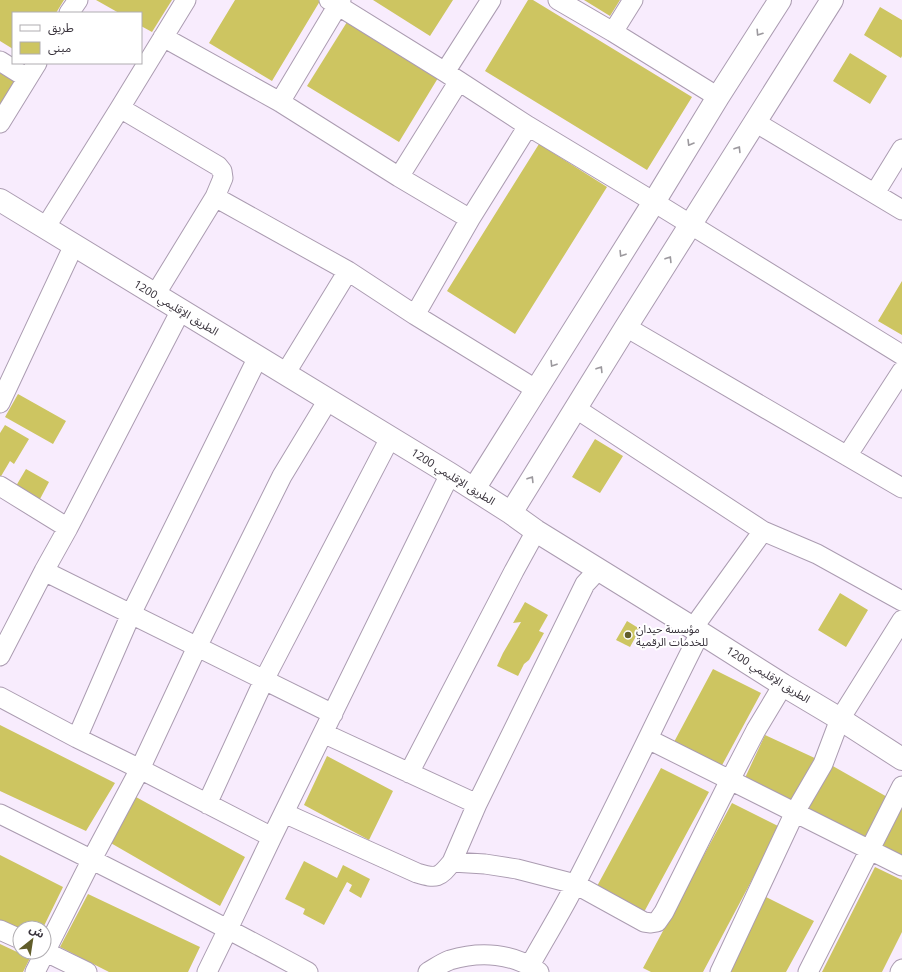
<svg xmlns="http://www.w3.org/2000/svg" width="902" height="972" viewBox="0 0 902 972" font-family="Georgia,'Noto Sans Arabic',serif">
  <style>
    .building { fill: #cdc561 }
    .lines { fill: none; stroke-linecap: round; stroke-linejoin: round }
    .minor-casing { stroke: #ab9cb1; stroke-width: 21 }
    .tertiary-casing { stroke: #ab9cb1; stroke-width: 24 }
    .minor { stroke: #fff; stroke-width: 19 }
    .tertiary { stroke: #fff; stroke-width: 22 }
    .oneway { stroke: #9c999e }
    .poi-dot { fill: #615d2a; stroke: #fff; stroke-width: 1.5 }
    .labels { text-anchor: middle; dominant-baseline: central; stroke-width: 4; stroke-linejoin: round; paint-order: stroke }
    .street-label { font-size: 11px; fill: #39333c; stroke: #fff }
    .poi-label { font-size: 11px; fill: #39333c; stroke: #fff; text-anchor: start }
  </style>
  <rect width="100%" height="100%" fill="#f8ecfd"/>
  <path class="building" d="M 0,0 L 64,0 L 56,13 L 13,13 L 13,49 L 0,41 Z
    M 96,0 L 172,0 L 152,32 L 141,26 L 141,13 L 119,13 Z
    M 235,0 L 318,0 L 320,1 L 272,81 L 209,43 Z
    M 373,0 L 453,0 L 430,36 Z
    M 528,0 L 533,0 L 692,97 L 647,170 L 485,71 Z
    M 584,0 L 620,0 L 610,16 Z
    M 880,7 L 902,20 L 902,56 L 901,58 L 864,35 Z
    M 347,22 L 438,78 L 399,142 L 307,86 Z
    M 850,53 L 887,76 L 870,104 L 833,81 Z
    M 0,73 L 16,82 L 0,108 Z
    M 539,144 L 607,187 L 515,334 L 447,291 Z
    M 902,281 L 902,335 L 878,321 Z
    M 18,394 L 66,421 L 53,444 L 5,417 Z
    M 5,425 L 29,439 L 14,464 L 10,461 L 0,478 L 0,433 Z
    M 595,439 L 623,456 L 600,493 L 572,477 Z
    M 26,469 L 49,482 L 40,499 L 16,486 Z
    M 840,593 L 868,610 L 846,647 L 818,630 Z
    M 525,602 L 548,615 L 539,631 L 544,633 L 529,660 L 524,664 L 518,676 L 497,666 L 503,653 L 521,622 L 513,623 Z
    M 627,621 L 640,629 L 630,647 L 616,640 Z
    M 713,669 L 761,693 L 720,769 L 674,742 Z
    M 0,725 L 115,783 L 86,831 L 0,791 Z
    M 765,735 L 819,760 L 791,807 L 744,780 Z
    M 327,756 L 393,791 L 369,840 L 304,805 Z
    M 831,765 L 889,798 L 866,845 L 805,811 Z
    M 661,768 L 709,792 L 643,914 L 596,888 Z
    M 136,797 L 245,857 L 220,906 L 109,842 Z
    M 732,803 L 780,827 L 703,972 L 651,972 L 643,968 Z
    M 902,803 L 902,860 L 878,848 Z
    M 0,855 L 63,887 L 43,928 L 20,928 L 20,933 L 0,923 Z
    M 304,861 L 337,878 L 343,865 L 370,879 L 361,898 L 349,891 L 352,885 L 347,882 L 324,925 L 303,914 L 305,909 L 285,899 Z
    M 875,867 L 902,880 L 902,932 L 882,972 L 822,972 Z
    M 88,894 L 200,947 L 188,972 L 109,972 L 60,947 Z
    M 766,897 L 814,921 L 786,972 L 729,972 Z
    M 0,944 L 30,958 L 23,972 L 0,972 Z"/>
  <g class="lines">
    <defs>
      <path id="minor" d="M 329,0 L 445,72 L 528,126 L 654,202 L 902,355
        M 558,0 L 613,32 L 718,97
        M 69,13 L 78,0
        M 613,32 L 633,0
        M 163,37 L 280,102 L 399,177 L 470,219
        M 0,61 L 27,78
        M 445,72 L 491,0
        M 280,102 L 341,0
        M 120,108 L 218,166 L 222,171 L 223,178 L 215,197 L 155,295
        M 755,122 L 902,210
        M 0,123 L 37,63
        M 399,177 L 459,81
        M 875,193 L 902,149
        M 215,197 L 348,271 L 415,315 L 537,390
        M 45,228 L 120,108 L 186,0
        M 415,315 L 470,219 L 528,126
        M 626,327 L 902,488
        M 285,374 L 348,271
        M 0,403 L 74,245
        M 575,408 L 763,531 L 817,554 L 902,601
        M 847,456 L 902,371
        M 0,486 L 68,528
        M 44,571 L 333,714
        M 693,628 L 763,531
        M 0,656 L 44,571 L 68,528 L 181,310
        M 0,697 L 77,738 L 140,769 L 272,837
        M 323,733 L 477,804
        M 77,738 L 131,614 L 258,357
        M 648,739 L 902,866
        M 409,773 L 514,571 L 536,531
        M 207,804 L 264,680 L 390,438
        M 284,813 L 417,873 C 437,879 439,878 452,862 L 477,804 L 585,584 L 598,570
        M 0,814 C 103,865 207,917 308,972
        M 452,862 L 485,864 L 517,869 L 575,884 L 644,922 L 651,923 L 657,922 L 664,912 L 730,780 L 756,730 L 783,685
        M 0,930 L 20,939
        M 44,951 L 87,972
        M 530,965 C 545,938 562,911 576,883 C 619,800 658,716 700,633
        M 35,972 L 92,859 L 140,769 L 197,647 L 282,476 L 328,400
        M 207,972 L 228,929 L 272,837 L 450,474
        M 428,972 C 435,968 442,963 450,960 C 480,951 514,953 539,972
        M 720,972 L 795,812 L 823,764 L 840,719 L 902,620
        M 808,972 L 902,786
        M 900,972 L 902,969"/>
      <path id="tertiary" d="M 0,200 L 450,474 L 511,513 L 536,531 L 693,628 L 783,685 L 840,719 L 902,759
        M 474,489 L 654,202 L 718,97 L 780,0
        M 511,513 L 626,327 L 832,0"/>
    </defs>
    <use href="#minor" class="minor-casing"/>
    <use href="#tertiary" class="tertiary-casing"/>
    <use href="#minor" class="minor"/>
    <use href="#tertiary" class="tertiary"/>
  </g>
  <defs><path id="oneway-chevron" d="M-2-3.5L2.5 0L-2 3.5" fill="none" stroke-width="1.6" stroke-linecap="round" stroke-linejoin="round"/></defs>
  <g class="oneway">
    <use href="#oneway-chevron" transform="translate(759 33) rotate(123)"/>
    <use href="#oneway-chevron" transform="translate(690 143) rotate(121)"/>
    <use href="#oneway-chevron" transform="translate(738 149) rotate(-58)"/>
    <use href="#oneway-chevron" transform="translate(622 254) rotate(122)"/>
    <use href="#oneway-chevron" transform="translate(669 259) rotate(-58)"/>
    <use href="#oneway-chevron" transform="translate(553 364) rotate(122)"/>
    <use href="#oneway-chevron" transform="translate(600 369) rotate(-58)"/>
    <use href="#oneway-chevron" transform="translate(531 479) rotate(-58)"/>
  </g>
  <circle class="poi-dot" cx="628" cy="635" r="4"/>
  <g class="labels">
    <g class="street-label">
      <text transform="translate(176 308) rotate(31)">الطريق الإقليمي 1200</text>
      <text transform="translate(453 477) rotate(32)">الطريق الإقليمي 1200</text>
      <text transform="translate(768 675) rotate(32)">الطريق الإقليمي 1200</text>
    </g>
    <g class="poi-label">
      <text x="636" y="629">مؤسسة حيدان<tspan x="636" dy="13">للخدمات الرقمية</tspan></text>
    </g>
  </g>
  <rect x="12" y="12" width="130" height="52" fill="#ffffff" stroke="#b0adb1"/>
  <rect x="20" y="25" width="20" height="6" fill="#ffffff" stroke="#b0adb1"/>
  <text x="48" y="32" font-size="12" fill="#39333c">طريق</text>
  <rect x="20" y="42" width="20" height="12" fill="#cdc561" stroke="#b0adb1"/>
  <text x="48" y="52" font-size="12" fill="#39333c">مبنى</text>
  <g transform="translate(32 940) rotate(30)"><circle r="19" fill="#ffffff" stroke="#b0adb1"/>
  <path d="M0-3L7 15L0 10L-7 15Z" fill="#615d2a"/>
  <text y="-6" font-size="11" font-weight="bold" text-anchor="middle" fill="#39333c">ش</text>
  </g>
</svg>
